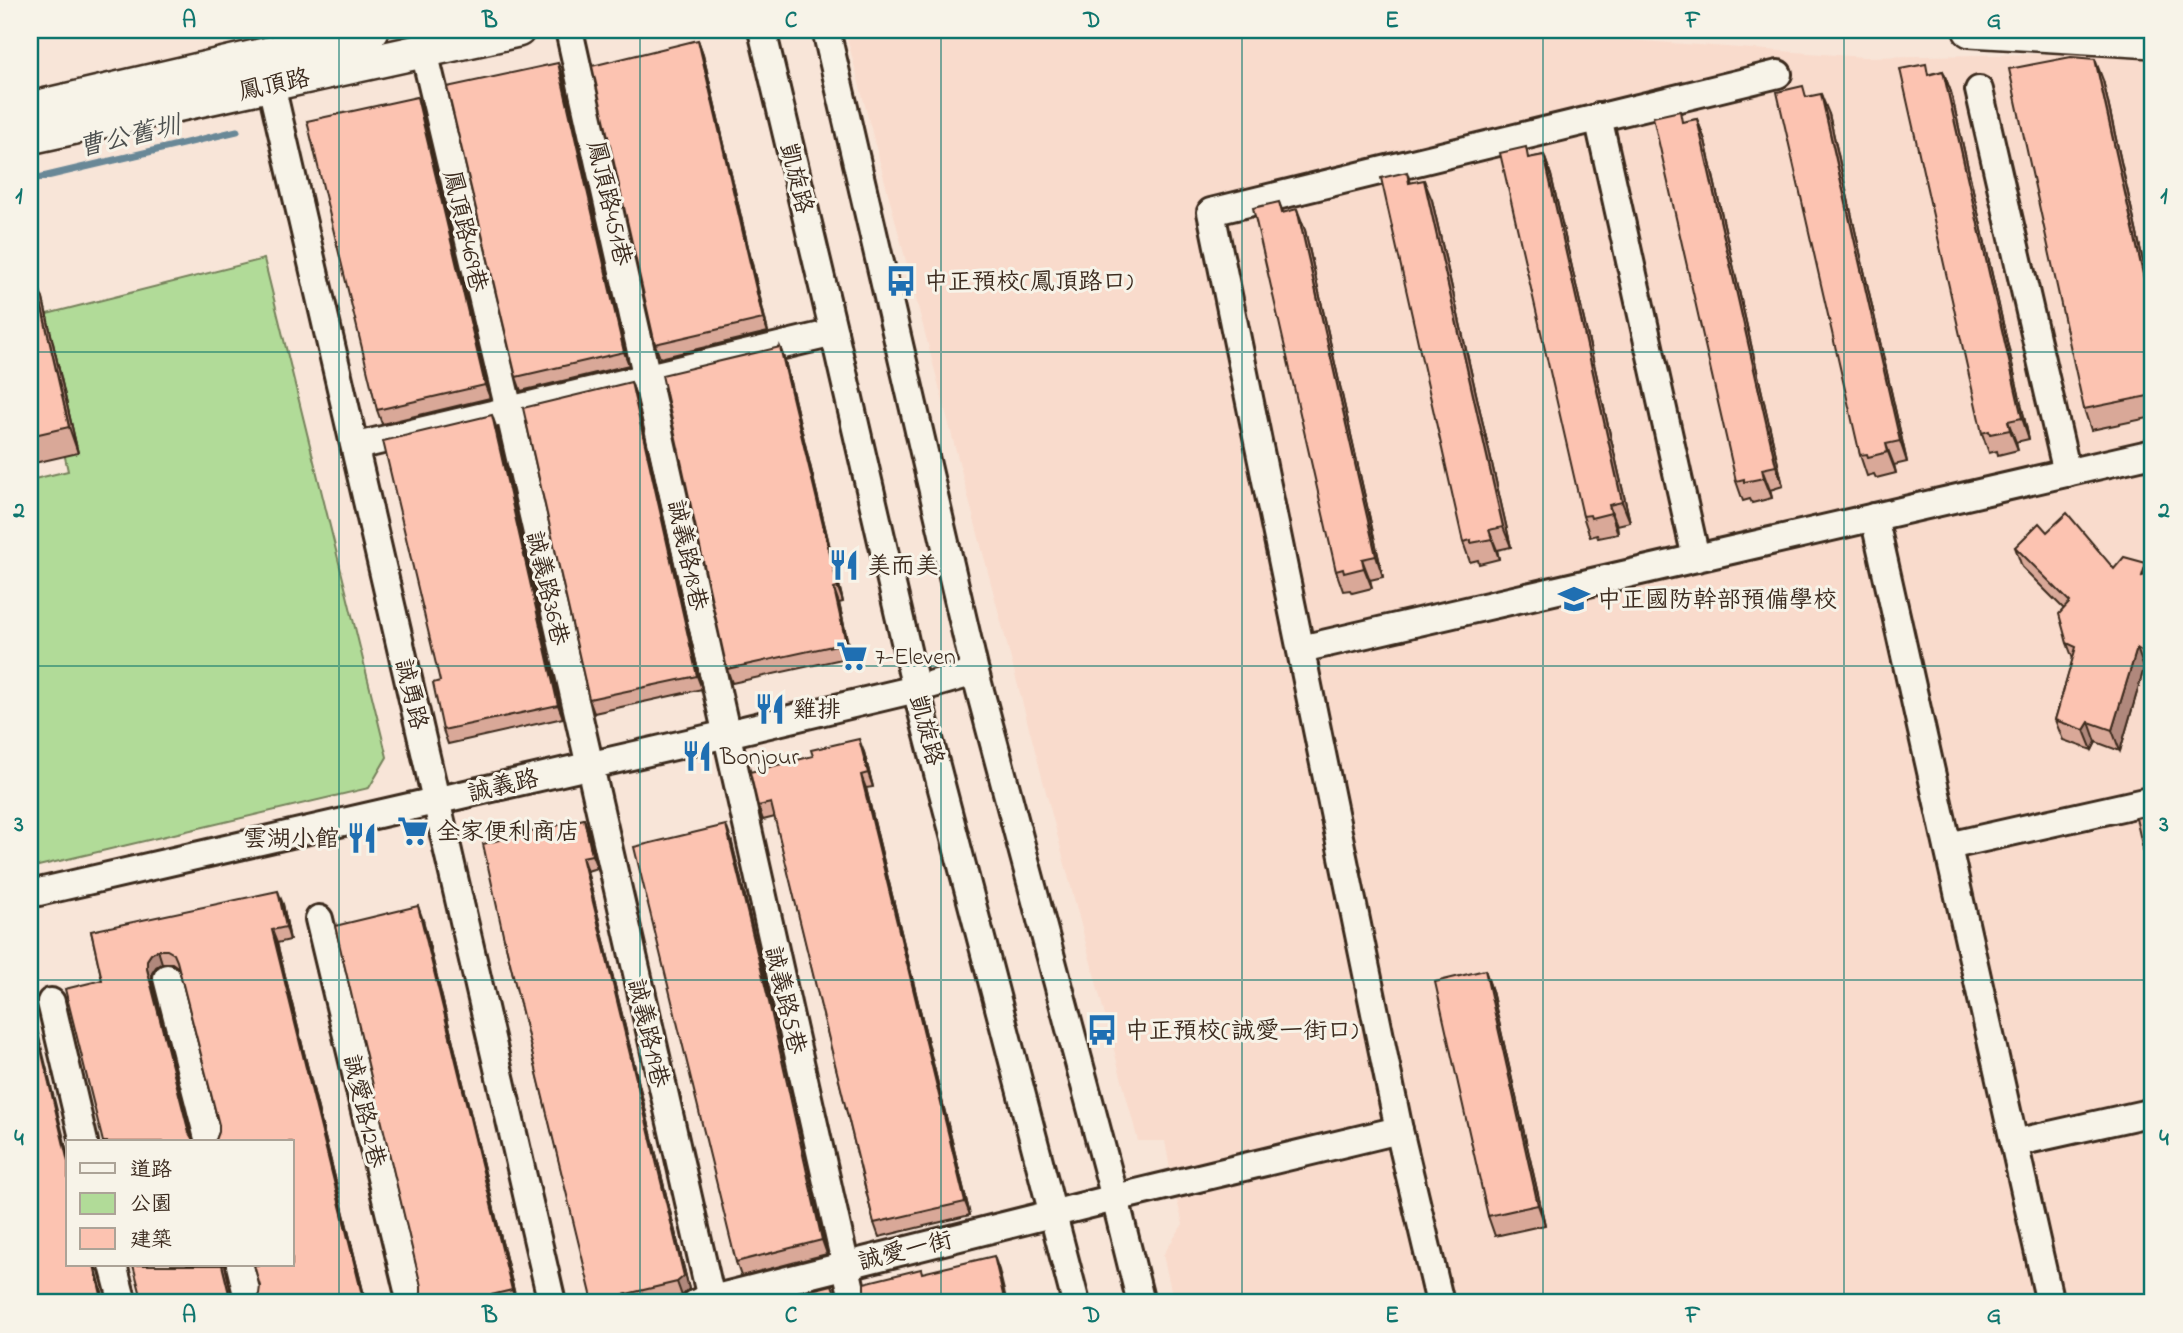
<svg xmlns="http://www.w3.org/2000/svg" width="2183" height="1333" font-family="'Indie Flower','LXGW WenKai TC',sans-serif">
	<rect width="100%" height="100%" fill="#f8e5d8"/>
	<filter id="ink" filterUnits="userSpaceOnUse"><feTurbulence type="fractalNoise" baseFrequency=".0143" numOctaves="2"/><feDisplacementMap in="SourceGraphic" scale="14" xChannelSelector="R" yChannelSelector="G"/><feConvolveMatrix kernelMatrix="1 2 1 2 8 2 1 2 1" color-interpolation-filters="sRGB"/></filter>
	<g filter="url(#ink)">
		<polygon fill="#f9dbcc" points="845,30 1493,30 1864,57 2153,52 2153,1303 1174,1303 1163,1255 1183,1224 1173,1185 1165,1141 1138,1141"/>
		<polygon fill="#b1db98" stroke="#76825b" stroke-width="2" points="264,259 387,757 369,788 30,868 30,480 68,471 35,317"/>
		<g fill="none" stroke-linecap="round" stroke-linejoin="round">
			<g stroke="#698897" stroke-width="7">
				<polyline points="909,30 1044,37 1084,33"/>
				<polyline points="30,180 237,131"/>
			</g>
			<defs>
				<g id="minor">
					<path d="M569,30C667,454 759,879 854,1303"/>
					<polyline points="762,30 834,333 916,689 1076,1303"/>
					<polyline points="826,30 975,672 1115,1198 1141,1303"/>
					<polyline points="424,51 509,410 712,1303"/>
					<path d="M271,85C368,490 458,897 552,1303"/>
					<polyline points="1979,90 2067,473"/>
					<polyline points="1598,117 1696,558"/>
					<polyline points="357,446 834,333"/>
					<polyline points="1874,517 2050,1303"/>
					<polyline points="1301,649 2153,453"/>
					<polyline points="1948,846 2153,800"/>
					<polyline points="30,894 727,734 916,689 975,672"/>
					<polyline points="319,919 411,1303"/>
					<polyline points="167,978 209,1142"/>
					<polyline points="51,1002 84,1142"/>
					<polyline points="2014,1143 2153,1112"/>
					<polyline points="113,1265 123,1303"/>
					<polyline points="240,1265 249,1303"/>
					<polyline points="696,1303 1115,1198 1399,1130"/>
					<polyline points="1440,1303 1399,1130 1211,212 1778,74"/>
				</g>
				<g id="major">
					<polyline points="1970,30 2153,41"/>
					<polyline points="30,109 372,30"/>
					<polyline points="30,137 518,30"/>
				</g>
			</defs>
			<use href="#minor" stroke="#3b2a1e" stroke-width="32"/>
			<use href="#major" stroke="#3b2a1e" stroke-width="38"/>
			<use href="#minor" stroke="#f7f3e8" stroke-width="26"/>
			<use href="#major" stroke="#f7f3e8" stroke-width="33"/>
		</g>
		<g fill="#d9a898" stroke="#3b2a1e" stroke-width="2">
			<polygon points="698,40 703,54 768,332 660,358 655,344"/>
			<polygon points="1943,71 1951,92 2029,439 2016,442 2018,450 1998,455 1997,451 1989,453 1982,433 1930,74"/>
			<polygon points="563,76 629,365 521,391 516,377"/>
			<polygon points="2103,80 2153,306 2153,417 2091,430 2084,409"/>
			<polygon points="417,97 422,111 490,398 382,424 377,410"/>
			<polygon points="1807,97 1829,114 1907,462 1894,465 1896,473 1876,478 1874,474 1867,476 1860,455"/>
			<polygon points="1697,119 1705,140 1783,486 1770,490 1772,498 1752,503 1750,499 1743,501 1736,481 1683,122"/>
			<polygon points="1544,155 1551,175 1630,522 1617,525 1618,534 1598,538 1597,535 1590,537 1583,516 1530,158"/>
			<polygon points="1407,172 1411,183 1432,200 1511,547 1497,550 1499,559 1479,564 1478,560 1470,562 1463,542"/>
			<polygon points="1279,202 1283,212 1305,230 1383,577 1370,580 1372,588 1352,593 1350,590 1343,591 1336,571"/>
			<polygon points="30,257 33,274 43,299 78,453 30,464"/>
			<polygon points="780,347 785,361 841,593 843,602 839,603 851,657 732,683 727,669"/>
			<polygon points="631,382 636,396 702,689 594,713 589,699"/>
			<polygon points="497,429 563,718 448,744 443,730 440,681"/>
			<polygon points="2047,532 2114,569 2150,574 2153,573 2153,675 2144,668 2120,751 2096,742 2092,750 2063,740 2055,720 2073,659 2067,643 2064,609 2022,567 2015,547"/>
			<polygon points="864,752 873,787 866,788 970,1215 879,1237 874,1223 775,817 763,820 758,806"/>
			<polygon points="584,819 589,833 597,868 587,871 689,1289 682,1296 651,1303 594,1303 503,934"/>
			<polygon points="731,839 774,1016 827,1254 741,1276 736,1262"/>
			<polygon points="283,904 290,940 277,943 366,1303 252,1303 292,1265 216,1140 219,1132 219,1125 179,968 172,963 162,963 156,967 152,973 152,982 103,1142 102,980 91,931"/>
			<polygon points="423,920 517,1303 418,1303 421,1293 421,1286"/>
			<polygon points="1485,970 1492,991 1545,1225 1495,1236 1488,1216"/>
		</g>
		<g fill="#b0887c" stroke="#3b2a1e" stroke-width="2">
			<polygon points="698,40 703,54 768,332 763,319"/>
			<polygon points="2095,59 2103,80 2153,306 2153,319"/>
			<polygon points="558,63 563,76 629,365 624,352"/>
			<polygon points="1943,71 1951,92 2029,439 2022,418"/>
			<polygon points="1821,94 1829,114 1907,462 1900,441"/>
			<polygon points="417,97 422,111 490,398 485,385"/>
			<polygon points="1697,119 1705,140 1783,486 1776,466"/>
			<polygon points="1544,155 1551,175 1630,522 1622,502"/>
			<polygon points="1424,180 1432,200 1511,547 1503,527"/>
			<polygon points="1297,209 1305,230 1383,577 1376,556"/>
			<polygon points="30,257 39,300 30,275"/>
			<polygon points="34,274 43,299 78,453 69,427"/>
			<polygon points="780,347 785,361 843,602 838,588"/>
			<polygon points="631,382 636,396 702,689 697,676"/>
			<polygon points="492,415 497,429 563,718 558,705"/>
			<polygon points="2008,421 2016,442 2018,450 2010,430"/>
			<polygon points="1886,444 1894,465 1896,473 1888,452"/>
			<polygon points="1762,469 1770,490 1772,498 1764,478"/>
			<polygon points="1609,505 1617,525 1618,534 1611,513"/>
			<polygon points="1489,530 1497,550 1499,559 1492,539"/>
			<polygon points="1362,559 1370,580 1372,588 1364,568"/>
			<polygon points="2146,563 2153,582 2142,576"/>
			<polygon points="834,589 839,603 851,657 846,643"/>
			<polygon points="2137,648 2144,668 2120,751 2112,730"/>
			<polygon points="2153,654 2153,666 2150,657"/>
			<polygon points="2089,722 2096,742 2092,750 2084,730"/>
			<polygon points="859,739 864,752 873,787 868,773"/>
			<polygon points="861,775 866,788 970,1215 965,1202"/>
			<polygon points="584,819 589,833 597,868 592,855"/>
			<polygon points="726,825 731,839 774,1016 827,1254 822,1240"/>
			<polygon points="582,857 587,871 689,1289 682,1296 677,1282"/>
			<polygon points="278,891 283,904 290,940 286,927"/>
			<polygon points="418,906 423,920 517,1303 512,1290"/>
			<polygon points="272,930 277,943 366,1303 364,1303"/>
			<polygon points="158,950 162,963 156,967 152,973 152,982 193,1142 189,1133 147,969 147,960 151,954"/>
			<polygon points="1485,970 1492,991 1545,1225 1538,1205"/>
			<polygon points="30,1003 33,1013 68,1155 68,1162"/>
			<polygon points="994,1256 999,1270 1007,1303 1005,1303"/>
			<polygon points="94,1265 95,1265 105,1303 103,1303"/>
			<polygon points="222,1265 225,1265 233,1303 229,1294"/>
		</g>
		<g fill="#fcc3b1" stroke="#3b2a1e" stroke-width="2">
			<polygon points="698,40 763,319 655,344 592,66"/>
			<polygon points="2071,57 2095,59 2153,319 2153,395 2084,409 2009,69"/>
			<polygon points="558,63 624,352 516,377 447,87"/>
			<polygon points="1926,64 1928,75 1943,71 2022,418 2008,421 2010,430 1990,434 1989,431 1982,433 1900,69"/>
			<polygon points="1803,86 1806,97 1821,94 1900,441 1886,444 1888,452 1868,457 1867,454 1860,455 1777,92"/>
			<polygon points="417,97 485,385 377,410 307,121"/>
			<polygon points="1680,111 1682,122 1697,119 1776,466 1762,469 1764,478 1744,482 1744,479 1736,481 1653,117"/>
			<polygon points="1526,147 1528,158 1544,155 1622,502 1609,505 1611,513 1591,518 1590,515 1583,516 1500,153"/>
			<polygon points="1407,172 1409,183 1424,180 1503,527 1489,530 1492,539 1471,543 1471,540 1463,542 1381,178"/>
			<polygon points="1279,202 1282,213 1297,209 1376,556 1362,559 1364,568 1344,573 1343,569 1336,571 1253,208"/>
			<polygon points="34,274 69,427 30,436 30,275"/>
			<polygon points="780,347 836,579 838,588 834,589 846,643 727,669 662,375"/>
			<polygon points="631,382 697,676 589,699 523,408"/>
			<polygon points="492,415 558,705 443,730 433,683 440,681 383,441"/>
			<polygon points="2067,513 2114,569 2124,557 2146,563 2142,576 2153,573 2153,654 2150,657 2137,648 2112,730 2089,722 2084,730 2055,720 2076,647 2067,643 2059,614 2070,602 2015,547 2039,523 2047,532"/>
			<polygon points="859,739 868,773 861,775 965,1202 874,1223 771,803 758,806 750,772 813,756 811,750"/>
			<polygon points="2153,814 2153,894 2136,818"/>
			<polygon points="584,819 592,855 582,857 684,1276 677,1282 593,1302 503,934 483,844"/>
			<polygon points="726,825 769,1002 822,1240 736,1262 634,847"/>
			<polygon points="278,891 286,927 272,930 364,1303 252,1303 254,1302 259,1294 260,1286 254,1265 292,1265 292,1142 211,1142 216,1140 219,1132 219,1125 177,961 174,954 167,950 158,950 151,954 147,960 147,969 189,1133 193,1140 197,1142 103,1142 65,989 102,980 91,931"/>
			<polygon points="418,906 512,1290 458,1303 418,1303 417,1300 421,1293 421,1286 335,926"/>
			<polygon points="1485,970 1538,1205 1488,1216 1435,982"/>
			<polygon points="30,1004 68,1162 68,1265 94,1265 103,1303 30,1303"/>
			<polygon points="994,1256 1005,1303 856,1303 859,1302 864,1295 864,1283 921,1269 922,1273"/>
			<polygon points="133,1265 222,1265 229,1294 233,1301 237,1303 143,1303"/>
			<polygon points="832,1285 838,1301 842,1303 758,1303"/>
		</g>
	</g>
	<path fill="none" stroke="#0f766e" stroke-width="2" stroke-opacity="0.55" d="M339,30V1303M640,30V1303M941,30V1303M1242,30V1303M1543,30V1303M1844,30V1303M30,352H2153M30,666H2153M30,980H2153"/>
	<defs>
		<symbol id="bus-bare" viewBox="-9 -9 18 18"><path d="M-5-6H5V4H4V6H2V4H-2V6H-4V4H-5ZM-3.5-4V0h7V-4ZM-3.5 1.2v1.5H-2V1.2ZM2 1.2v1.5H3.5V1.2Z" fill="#1f6fb2" stroke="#f7f3e8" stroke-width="2.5" paint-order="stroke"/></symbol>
		<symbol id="restaurant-bare" viewBox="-9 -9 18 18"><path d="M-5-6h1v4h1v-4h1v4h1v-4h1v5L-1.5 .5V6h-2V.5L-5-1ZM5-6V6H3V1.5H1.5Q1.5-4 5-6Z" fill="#1f6fb2" stroke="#f7f3e8" stroke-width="2.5" paint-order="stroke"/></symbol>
		<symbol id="school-bare" viewBox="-9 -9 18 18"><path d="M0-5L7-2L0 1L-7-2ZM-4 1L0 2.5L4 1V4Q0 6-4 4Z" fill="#1f6fb2" stroke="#f7f3e8" stroke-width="2.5" paint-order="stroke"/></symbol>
		<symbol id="supermarket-bare" viewBox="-9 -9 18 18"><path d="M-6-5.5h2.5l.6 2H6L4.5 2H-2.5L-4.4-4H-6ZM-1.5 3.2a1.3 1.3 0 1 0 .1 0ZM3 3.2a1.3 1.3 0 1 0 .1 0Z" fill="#1f6fb2" stroke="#f7f3e8" stroke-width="2.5" paint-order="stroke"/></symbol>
	</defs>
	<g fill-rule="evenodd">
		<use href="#bus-bare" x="879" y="259" width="44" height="44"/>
		<use href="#restaurant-bare" x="822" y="543" width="44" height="44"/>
		<use href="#school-bare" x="1552" y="577" width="44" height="44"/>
		<use href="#supermarket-bare" x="830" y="634" width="44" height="44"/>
		<use href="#restaurant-bare" x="748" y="687" width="44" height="44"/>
		<use href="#restaurant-bare" x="675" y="734" width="44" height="44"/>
		<use href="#supermarket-bare" x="391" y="809" width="44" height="44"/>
		<use href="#restaurant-bare" x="340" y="816" width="44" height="44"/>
		<use href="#bus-bare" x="1080" y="1008" width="44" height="44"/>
	</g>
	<g text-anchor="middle" stroke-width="6" stroke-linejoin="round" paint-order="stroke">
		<g font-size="24" fill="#3b2a1e" stroke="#f7f3e8">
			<text transform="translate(274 84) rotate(-12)" y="8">鳳頂路</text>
			<text transform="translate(797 178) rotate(76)" y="8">凱旋路</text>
			<text transform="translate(610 203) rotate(77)" y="8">鳳頂路451巷</text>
			<text transform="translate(466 231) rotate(77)" y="8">鳳頂路469巷</text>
			<text transform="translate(688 555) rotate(78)" y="8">誠義路18巷</text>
			<text transform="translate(548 588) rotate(77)" y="8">誠義路36巷</text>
			<text transform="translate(412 694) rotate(77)" y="8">誠勇路</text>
			<text transform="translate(927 730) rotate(75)" y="8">凱旋路</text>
			<text transform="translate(503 785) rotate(-13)" y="8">誠義路</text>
			<text transform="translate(786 1000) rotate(77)" y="8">誠義路5巷</text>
			<text transform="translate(649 1033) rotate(77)" y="8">誠義路19巷</text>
			<text transform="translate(365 1111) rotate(77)" y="8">誠愛路12巷</text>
			<text transform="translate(905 1250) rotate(-14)" y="8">誠愛一街</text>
		</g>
		<g font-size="24" fill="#3b2a1e" stroke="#f7f3e8" text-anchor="start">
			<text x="924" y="289">中正預校(鳳頂路口)</text>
			<text x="867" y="573">美而美</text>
			<text x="1597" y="607">中正國防幹部預備學校</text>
			<text x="875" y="664">7-Eleven</text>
			<text x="793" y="717">雞排</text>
			<text x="720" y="764">Bonjour</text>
			<text x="436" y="839">全家便利商店</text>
			<text x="339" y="846" text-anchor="end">雲湖小館</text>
			<text x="1125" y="1038">中正預校(誠愛一街口)</text>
		</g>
		<g font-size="26" font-style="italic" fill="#4e5150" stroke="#f7f3e8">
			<text transform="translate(129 135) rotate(-13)" y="9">曹公舊圳</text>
		</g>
	</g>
	<rect width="2183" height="1333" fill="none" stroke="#f7f3e8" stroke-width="77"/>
	<rect x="66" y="1140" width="228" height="126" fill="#f7f3e8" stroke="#aca397" stroke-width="2"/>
	<rect x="80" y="1163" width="35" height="10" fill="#f7f3e8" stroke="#aca397" stroke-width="2"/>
	<text x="130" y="1176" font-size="21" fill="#3b2a1e">道路</text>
	<rect x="80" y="1193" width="35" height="21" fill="#b1db98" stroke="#aca397" stroke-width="2"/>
	<text x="130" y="1210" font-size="21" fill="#3b2a1e">公園</text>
	<rect x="80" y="1228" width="35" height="21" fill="#fcc3b1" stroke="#aca397" stroke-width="2"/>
	<text x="130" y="1246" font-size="21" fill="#3b2a1e">建築</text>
	<rect x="38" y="38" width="2106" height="1256" fill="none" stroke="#0f766e" stroke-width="2.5"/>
	<g font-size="23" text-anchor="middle" font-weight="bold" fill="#0f766e">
		<text x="189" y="27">A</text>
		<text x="490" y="27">B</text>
		<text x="791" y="27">C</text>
		<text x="1092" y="27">D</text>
		<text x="1392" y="27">E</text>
		<text x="1693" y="27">F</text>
		<text x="1994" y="27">G</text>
		<text x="19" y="203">1</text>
		<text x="2164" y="203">1</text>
		<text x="19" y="517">2</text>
		<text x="2164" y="517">2</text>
		<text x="19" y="831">3</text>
		<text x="2164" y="831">3</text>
		<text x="19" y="1145">4</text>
		<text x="2164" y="1145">4</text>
		<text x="189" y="1322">A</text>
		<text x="490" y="1322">B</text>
		<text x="791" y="1322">C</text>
		<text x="1092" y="1322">D</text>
		<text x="1392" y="1322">E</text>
		<text x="1693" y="1322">F</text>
		<text x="1994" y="1322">G</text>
	</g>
</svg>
